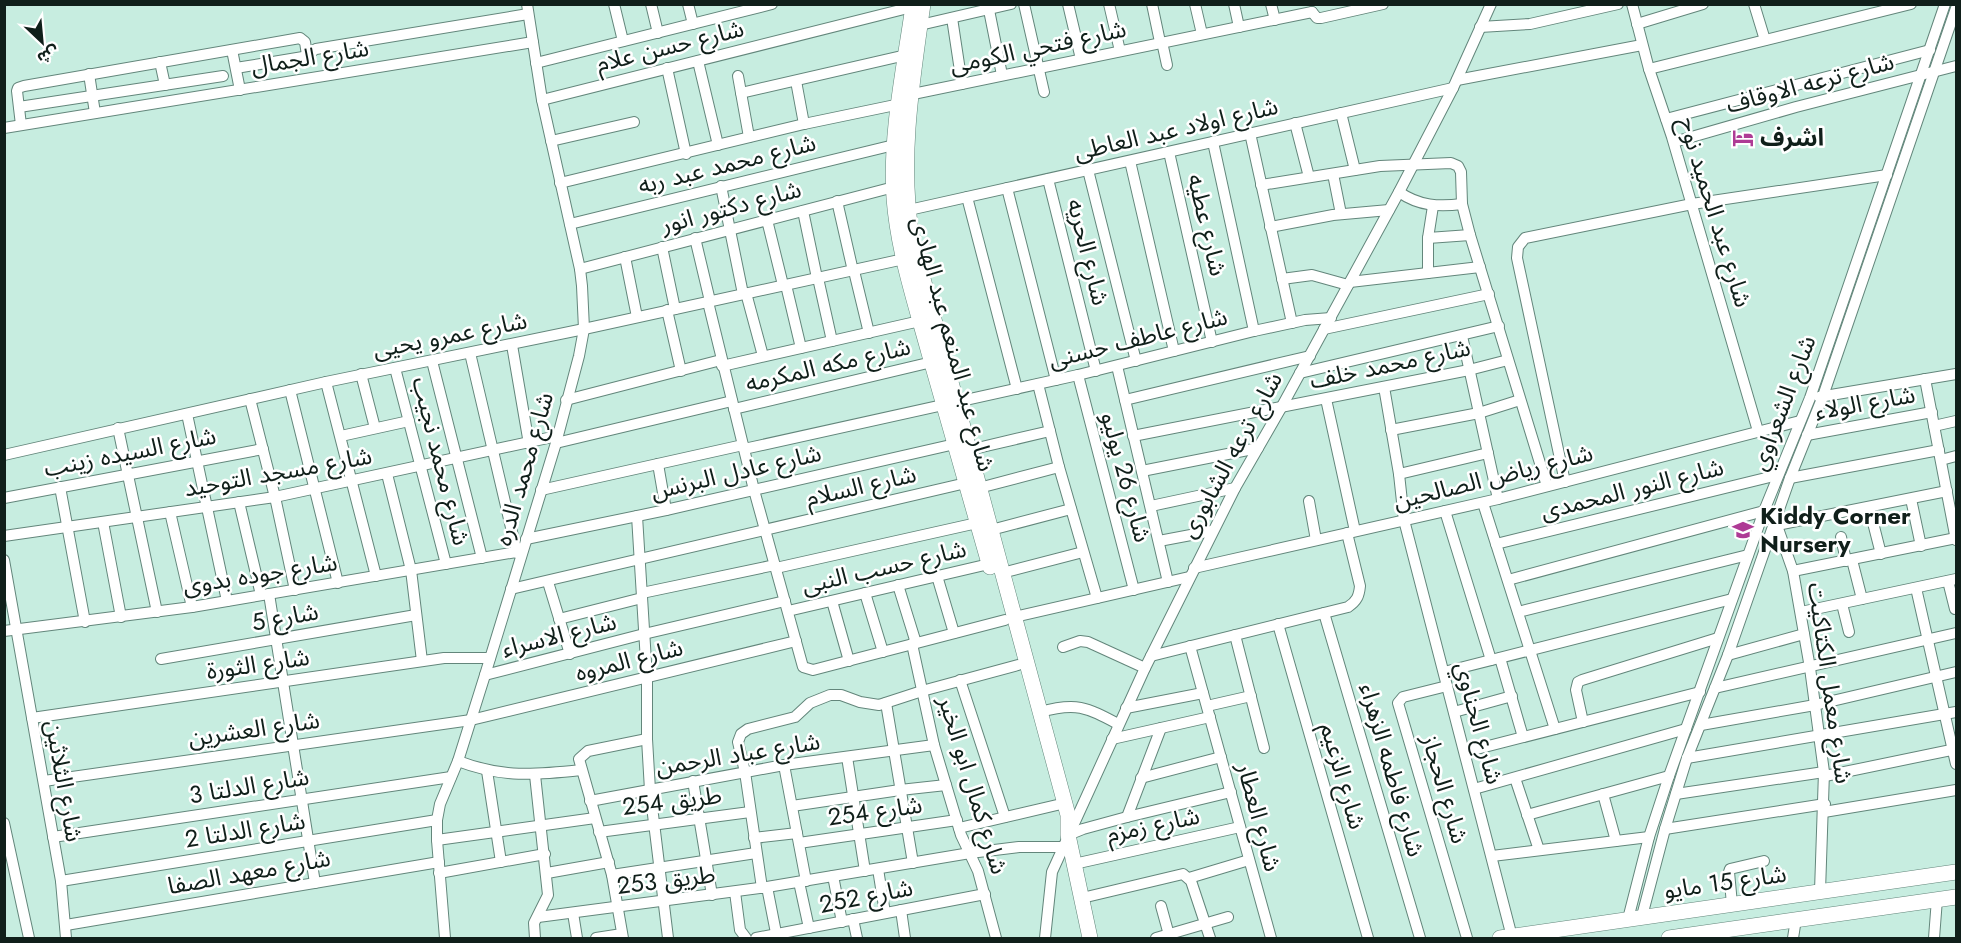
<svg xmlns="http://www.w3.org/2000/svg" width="1961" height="943" font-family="Jost,'Noto Sans Arabic',sans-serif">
	<rect width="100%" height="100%" fill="#c7ede0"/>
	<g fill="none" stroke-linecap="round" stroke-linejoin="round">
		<defs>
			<g id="street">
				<polyline points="614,4 623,41"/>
				<polyline points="651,4 658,33"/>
				<polyline points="688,4 693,24"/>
				<polyline points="1024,4 1044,92"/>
				<polyline points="1068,4 1081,59"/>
				<polyline points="1109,4 1120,51"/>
				<polyline points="1152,4 1160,42"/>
				<polyline points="1195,4 1202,34"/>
				<polyline points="1234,4 1239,27"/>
				<polyline points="1271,4 1275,20"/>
				<polyline points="1632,4 1649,69 1672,137 1758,431"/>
				<polyline points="1754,4 1765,40"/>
				<polyline points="989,10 1002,75"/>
				<polyline points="1312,12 1317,18 1321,18 1383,4"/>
				<polyline points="952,18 962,84"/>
				<polyline points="1637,24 1703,4"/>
				<polyline points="920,25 1011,4"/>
				<polyline points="1480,27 1530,24 1618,4"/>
				<polyline points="1162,42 1167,65"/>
				<polyline points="232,50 240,90"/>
				<polyline points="698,61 718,145"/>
				<polyline points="160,62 165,85"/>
				<polyline points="536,63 772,4"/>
				<polyline points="236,68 303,57 316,49 528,14"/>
				<polyline points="667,68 686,154"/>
				<polyline points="1649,69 1911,4"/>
				<polyline points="89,74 95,113"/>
				<polyline points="738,76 749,137"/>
				<polyline points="1457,80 1642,45"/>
				<polyline points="796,81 804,124"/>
				<polyline points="741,93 906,55"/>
				<polyline points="913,94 1312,12"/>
				<polyline points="542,100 912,7"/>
				<polyline points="19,107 223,76"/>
				<polyline points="1341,113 1355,170"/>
				<polyline points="1666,119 1930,50"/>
				<polyline points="1295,123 1309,177"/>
				<polyline points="21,125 17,91 18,88 24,86 300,38 305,42 307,55"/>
				<polyline points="4,128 533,42"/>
				<polyline points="1250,133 1292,323"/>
				<polyline points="551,141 634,122"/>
				<polyline points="1213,142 1254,331"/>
				<polyline points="1674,142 1796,107 1956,66"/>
				<polyline points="1169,152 1212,342"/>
				<polyline points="1130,161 1174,351"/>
				<polyline points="1088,170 1136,361"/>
				<polyline points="1333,174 1341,214"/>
				<polyline points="1048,179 1096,371"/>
				<polyline points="560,183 804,124 900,104"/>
				<polyline points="1261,185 1380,166 1451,163 1458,166 1461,172 1462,204 1470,235 1547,486"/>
				<polyline points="721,186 743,294"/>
				<polyline points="1007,188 1056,380"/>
				<path d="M1399,192C1419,206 1439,207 1462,204"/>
				<polyline points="967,197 1017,389"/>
				<polyline points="837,201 853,271"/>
				<polyline points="909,210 1453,88"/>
				<polyline points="803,211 817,278"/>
				<polyline points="767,220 783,285"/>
				<polyline points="570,224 894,145"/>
				<polyline points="1270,227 1333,215 1389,210"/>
				<polyline points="695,238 710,301"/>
				<polyline points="1428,238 1470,235"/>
				<polyline points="662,247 675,309"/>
				<polyline points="625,257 637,317"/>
				<polyline points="580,269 894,187"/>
				<polyline points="854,271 869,333"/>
				<polyline points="1428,273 1428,238 1433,206"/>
				<polyline points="818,278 832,341"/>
				<polyline points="1282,279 1312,275 1348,285"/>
				<polyline points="1350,282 1480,267"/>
				<polyline points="786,285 801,348"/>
				<polyline points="746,293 763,356"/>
				<polyline points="708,302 754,490 803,667 813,670 1005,620"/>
				<polyline points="667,310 681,371"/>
				<polyline points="1324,329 1489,294"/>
				<polyline points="1462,336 1498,499"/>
				<polyline points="512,345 529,444"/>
				<polyline points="470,353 517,553"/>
				<polyline points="432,361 482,558"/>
				<polyline points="722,366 920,321"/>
				<polyline points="1117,366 1168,582"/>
				<polyline points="395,368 446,564"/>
				<polyline points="1300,373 1499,326"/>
				<polyline points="361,374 375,428"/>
				<polyline points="1078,375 1134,590"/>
				<polyline points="1925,379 1956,540"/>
				<polyline points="326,382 376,576"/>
				<polyline points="1038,384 1059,467 1097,598"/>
				<polyline points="1384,387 1399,474 1404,520 1512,937"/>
				<polyline points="290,390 338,583"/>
				<polyline points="1819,397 1956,374"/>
				<polyline points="250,399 275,497 295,590"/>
				<polyline points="1326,399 1355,531"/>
				<polyline points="566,400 721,360"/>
				<polyline points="1125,400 1310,356"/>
				<polyline points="734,409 932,362"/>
				<polyline points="187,414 227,601"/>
				<polyline points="1934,426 1956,421"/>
				<polyline points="118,428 157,612"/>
				<polyline points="1391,430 1479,413 1520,400"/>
				<polyline points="1807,435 1932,412"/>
				<polyline points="341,436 409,421"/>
				<polyline points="1133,436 1469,370 1508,360"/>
				<polyline points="556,443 732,401"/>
				<polyline points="744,449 1078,375 1254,331 1305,320 1331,318"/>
				<polyline points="969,450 1050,431"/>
				<polyline points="4,455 326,382 584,329 904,259"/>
				<polyline points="1941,460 1956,456"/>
				<polyline points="658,464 666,510"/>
				<polyline points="1142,471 1258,448"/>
				<polyline points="387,474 411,570 422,661"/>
				<polyline points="1399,474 1488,453"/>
				<polyline points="1790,478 1939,450"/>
				<polyline points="1565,482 1517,258 1518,247 1525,238 1692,204 1887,175"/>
				<polyline points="60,487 85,622"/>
				<polyline points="979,488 1059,467"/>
				<polyline points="541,490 743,445"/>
				<polyline points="4,498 263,449"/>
				<polyline points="1911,499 1921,546"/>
				<polyline points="1309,501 1316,540"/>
				<polyline points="239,502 261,595"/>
				<polyline points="1483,503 1555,729"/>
				<polyline points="1151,506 1235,488"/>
				<polyline points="1869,507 1881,554"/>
				<polyline points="1445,511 1491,660"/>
				<polyline points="170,512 192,607"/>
				<polyline points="637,516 647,678 647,739 650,790 668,938"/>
				<polyline points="1775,520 1793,571 1810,668 1824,772 1820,891"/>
				<polyline points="103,522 121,617"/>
				<polyline points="1777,525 1947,491"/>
				<polyline points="991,530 1071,509"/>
				<polyline points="4,536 275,497 557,436"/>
				<polyline points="1841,537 1846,561"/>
				<polyline points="526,539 666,510 955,444"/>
				<polyline points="1159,541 1212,531"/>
				<polyline points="1496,544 1778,475"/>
				<polyline points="4,560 61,881 66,938"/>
				<polyline points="1852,560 1862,599"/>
				<polyline points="776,568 977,523"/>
				<polyline points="1194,568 1498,499 1800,421"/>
				<polyline points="1793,571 1956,538"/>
				<polyline points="1002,573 1083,552"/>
				<polyline points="937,576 954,633"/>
				<polyline points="1508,580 1764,511"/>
				<polyline points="1948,581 1955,609"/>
				<polyline points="548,582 570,654"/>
				<polyline points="898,585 916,643"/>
				<polyline points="1916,588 1956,764"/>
				<polyline points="511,589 966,483"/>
				<polyline points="642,593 775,565"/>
				<polyline points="865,593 883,652"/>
				<polyline points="269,594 315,883"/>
				<polyline points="832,601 849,661"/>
				<polyline points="1842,604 1849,632"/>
				<polyline points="788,611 989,564"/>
				<polyline points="1518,612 1748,555"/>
				<polyline points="1801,612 1956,579"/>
				<polyline points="1324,613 1420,938"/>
				<polyline points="1014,617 1189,577"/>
				<polyline points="559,619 642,598"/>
				<polyline points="1278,624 1368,938"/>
				<polyline points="4,631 192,607 522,551"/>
				<polyline points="1235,635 1264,748"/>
				<polyline points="912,644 934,745 961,835 978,871 996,938"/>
				<polyline points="1190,646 1271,938"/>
				<polyline points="1063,647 1080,641 1088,642 1145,668"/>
				<polyline points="1728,655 1804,634"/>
				<path d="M1151,656L1348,607C1357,601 1359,596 1360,586L1347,533"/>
				<polyline points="1500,658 1523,737"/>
				<polyline points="161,659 416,615"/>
				<polyline points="1444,672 1732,599"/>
				<polyline points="485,675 644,634 785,601"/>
				<polyline points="960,680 1005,817"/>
				<polyline points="1447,686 1403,697 1398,703 1467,938"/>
				<polyline points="1715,688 1956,633"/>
				<polyline points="886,703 913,863"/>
				<polyline points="1207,706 1251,696"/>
				<polyline points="1126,708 1203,693"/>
				<path d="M1040,712C1076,702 1086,707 1118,724"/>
				<polyline points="1454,712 1512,696"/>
				<polyline points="32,718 444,658 490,658"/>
				<polyline points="1583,722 1576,690 1578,682 1582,680 1718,638"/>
				<polyline points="1701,725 1815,705 1956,672"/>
				<polyline points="1112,739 1210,717"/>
				<polyline points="1465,752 1700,692"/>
				<polyline points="847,757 865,871"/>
				<polyline points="1687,758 1956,712"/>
				<path d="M458,761C502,778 535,775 581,770"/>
				<polyline points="784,765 806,881"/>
				<polyline points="487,771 501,862"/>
				<polyline points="535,775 548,895 534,923 535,938"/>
				<polyline points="1825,776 1956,749"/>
				<polyline points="1141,778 1221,757"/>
				<polyline points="1515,778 1539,850"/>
				<polyline points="44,781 471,720 796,641"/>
				<polyline points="693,781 712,895"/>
				<polyline points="1474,789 1686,729"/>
				<polyline points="1603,794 1616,841"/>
				<polyline points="1676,794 1824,772"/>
				<polyline points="590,801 784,765 934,745"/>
				<polyline points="792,806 900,790 946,785"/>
				<polyline points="1824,812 1956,790"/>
				<polyline points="1527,815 1669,776"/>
				<polyline points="1127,817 1161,728"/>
				<polyline points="4,823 29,938"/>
				<polyline points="959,828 1057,805"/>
				<polyline points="1665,829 1825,804"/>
				<polyline points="599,832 750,812"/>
				<polyline points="1068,835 1083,829 1127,817 1231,792"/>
				<polyline points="53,837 451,777"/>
				<polyline points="754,838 797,833"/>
				<polyline points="437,840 595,818"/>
				<polyline points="799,843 957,820"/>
				<polyline points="1492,856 1649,837"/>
				<polyline points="1074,864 1240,827"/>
				<polyline points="878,869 885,913"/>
				<polyline points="439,873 545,854"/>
				<polyline points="547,873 609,862"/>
				<polyline points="612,875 756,853"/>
				<polyline points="833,876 842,922"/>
				<polyline points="1189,878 1249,860"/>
				<polyline points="61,881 437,820"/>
				<polyline points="799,882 809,928"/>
				<polyline points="767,887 777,938"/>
				<polyline points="762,888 745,772 738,742 741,734 748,729 795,717 810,703 830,695 841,695 860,702 879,705 922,691 1018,665"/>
				<polyline points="735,892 740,930 746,938"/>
				<polyline points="1082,898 1183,874 1191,881 1210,938"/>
				<polyline points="1732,904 1729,872 1730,869 1764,861"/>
				<polyline points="1161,906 1169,935"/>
				<polyline points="901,910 905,938"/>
				<polyline points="573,913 577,938"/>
				<polyline points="1642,916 1665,829 1687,758 1728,655 1790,478 1823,396 1956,8"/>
				<polyline points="538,917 767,887 970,853 1019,847 1062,847"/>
				<polyline points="853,919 857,938"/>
				<polyline points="1628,919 1649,837 1669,776 1764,511 1810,398 1945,4"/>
				<polyline points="66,925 439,862"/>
				<polyline points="445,938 437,840 437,820 440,804 458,761 485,675 556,443 579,356 584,329 582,286 580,269 542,100 527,4"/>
				<polyline points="596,938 622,934"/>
				<polyline points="623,938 612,875 579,759 588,751 647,739"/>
				<polyline points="756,938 985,894"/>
				<polyline points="1045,938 1052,872 1145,668 1235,488 1281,408 1399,192 1453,88 1491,4"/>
				<polyline points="1156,938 1228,917"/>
				<polyline points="1793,938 1796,919"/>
				<polyline points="1934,938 1937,899"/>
			</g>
			<g id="secondary">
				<path d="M923,4C912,81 899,161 912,238L1068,815V835L1090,938"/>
				<path d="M912,13C903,74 890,137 894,198C898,251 915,302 929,353C949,424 970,495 990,567"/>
				<polyline points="1500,938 1956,872"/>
				<polyline points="1669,938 1956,897"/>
			</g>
		</defs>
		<use href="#street" stroke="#63867b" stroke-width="12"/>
		<use href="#secondary" stroke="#63867b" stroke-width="16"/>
		<use href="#street" stroke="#fff" stroke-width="10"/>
		<use href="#secondary" stroke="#fff" stroke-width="15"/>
	</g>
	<defs>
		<symbol id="hotel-bare" viewBox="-9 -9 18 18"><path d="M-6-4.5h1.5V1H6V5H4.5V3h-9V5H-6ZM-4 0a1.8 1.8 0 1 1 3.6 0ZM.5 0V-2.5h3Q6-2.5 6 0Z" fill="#ae3b95" stroke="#fff" stroke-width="2.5" paint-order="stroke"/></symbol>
		<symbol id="school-bare" viewBox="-9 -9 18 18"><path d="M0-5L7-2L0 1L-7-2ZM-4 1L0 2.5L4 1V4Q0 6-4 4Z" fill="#ae3b95" stroke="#fff" stroke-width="2.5" paint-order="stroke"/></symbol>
	</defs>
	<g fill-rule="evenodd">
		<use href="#hotel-bare" x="1728" y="123" width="30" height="30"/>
		<use href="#school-bare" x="1728" y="515" width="30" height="30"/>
	</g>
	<g text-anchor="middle" stroke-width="5" stroke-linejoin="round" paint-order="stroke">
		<g font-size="24" fill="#101f1a" stroke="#fff">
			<text transform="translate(670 46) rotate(-14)" y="8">شارع حسن علام</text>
			<text transform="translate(1038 47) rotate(-12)" y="8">شارع فتحي الكومى</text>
			<text transform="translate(310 57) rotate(-9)" y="8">شارع الجمال</text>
			<text transform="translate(1810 83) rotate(-15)" y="8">شارع ترعه الاوقاف</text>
			<text transform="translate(1176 129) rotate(-13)" y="8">شارع اولاد عبد العاطى</text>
			<text transform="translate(727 164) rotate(-14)" y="8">شارع محمد عبد ربه</text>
			<text transform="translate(731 207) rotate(-15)" y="8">شارع دكتور انور</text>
			<text transform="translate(1715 212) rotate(73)" y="8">شارع عبد الحميد نوح</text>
			<text transform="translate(1207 225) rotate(77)" y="8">شارع عطيه</text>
			<text transform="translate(1088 252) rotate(76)" y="8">شارع الحريه</text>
			<text transform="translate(450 335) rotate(-11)" y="8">شارع عمرو يحيى</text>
			<text transform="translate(1138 338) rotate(-14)" y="8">شارع عاطف حسنى</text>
			<text transform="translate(953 344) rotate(75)" y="8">شارع عبد المنعم عبد الهادى</text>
			<text transform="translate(1390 364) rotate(-12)" y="8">شارع محمد خلف</text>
			<text transform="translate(828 365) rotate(-13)" y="8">شارع مكه المكرمه</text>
			<text transform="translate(1783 403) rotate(-69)" y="8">شارع الشعراوي</text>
			<text transform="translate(1865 403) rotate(-10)" y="8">شارع الولاء</text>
			<text transform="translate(130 452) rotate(-11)" y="8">شارع السيده زينب</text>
			<text transform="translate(1231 455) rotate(-61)" y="8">شارع ترعه الشابورى</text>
			<text transform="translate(441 461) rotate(76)" y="8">شارع محمد نجيب</text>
			<text transform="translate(524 469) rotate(-74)" y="8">شارع محمد الدره</text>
			<text transform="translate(278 472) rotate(-10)" y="8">شارع مسجد التوحيد</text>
			<text transform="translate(736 472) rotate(-13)" y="8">شارع عادل البرنس</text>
			<text transform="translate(1126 477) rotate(75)" y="8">شارع 26 يوليو</text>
			<text transform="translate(1493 477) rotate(-14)" y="8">شارع رياض الصالحين</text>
			<text transform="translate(861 486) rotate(-13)" y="8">شارع السلام</text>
			<text transform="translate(1632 489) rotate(-14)" y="8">شارع النور المحمدى</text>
			<text transform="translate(884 567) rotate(-13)" y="8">شارع حسب النبى</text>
			<text transform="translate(260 574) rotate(-9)" y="8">شارع جوده بدوى</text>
			<text transform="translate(285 617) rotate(-10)" y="8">شارع 5</text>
			<text transform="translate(559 635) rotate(-14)" y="8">شارع الاسراء</text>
			<text transform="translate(629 660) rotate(-14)" y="8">شارع المروه</text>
			<text transform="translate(258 664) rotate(-8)" y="8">شارع الثورة</text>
			<text transform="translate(1830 683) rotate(82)" y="8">شارع معمل الكتاكيت</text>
			<text transform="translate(1479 723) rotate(75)" y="8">شارع الحناوي</text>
			<text transform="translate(254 729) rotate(-8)" y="8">شارع العشرين</text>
			<text transform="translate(738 754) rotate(-9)" y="8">شارع عباد الرحمن</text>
			<text transform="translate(1392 770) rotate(74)" y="8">شارع فاطمه الزهراء</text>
			<text transform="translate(1343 776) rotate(74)" y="8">شارع الزعيم</text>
			<text transform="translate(64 781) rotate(80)" y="8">شارع الثلاثين</text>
			<text transform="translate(973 785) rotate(73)" y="8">شارع كمال ابو الخير</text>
			<text transform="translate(249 786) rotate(-9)" y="8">شارع الدلتا 3</text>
			<text transform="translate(1445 789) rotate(74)" y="8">شارع الحجاز</text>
			<text transform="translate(672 801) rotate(-7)" y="8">طريق 254</text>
			<text transform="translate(875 811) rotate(-8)" y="8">شارع 254</text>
			<text transform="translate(1259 817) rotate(75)" y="8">شارع العطار</text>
			<text transform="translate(1153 825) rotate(-12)" y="8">شارع زمزم</text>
			<text transform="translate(245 830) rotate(-9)" y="8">شارع الدلتا 2</text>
			<text transform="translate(249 872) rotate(-10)" y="8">شارع معهد الصفا</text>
			<text transform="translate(666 880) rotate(-7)" y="8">طريق 253</text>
			<text transform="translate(1725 882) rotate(-8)" y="8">شارع 15 مايو</text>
			<text transform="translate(866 896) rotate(-11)" y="8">شارع 252</text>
		</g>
		<g font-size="24" font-weight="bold" fill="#101f1a" stroke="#fff" text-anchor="start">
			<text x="1760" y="146">اشرف</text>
			<text x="1760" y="524">Kiddy Corner<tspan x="1760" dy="28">Nursery</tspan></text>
		</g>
	</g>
	<rect width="1961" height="943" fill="none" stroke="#101f1a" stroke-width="12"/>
	<g transform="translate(42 42) rotate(154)" stroke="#ffffff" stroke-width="4.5" paint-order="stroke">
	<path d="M0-4.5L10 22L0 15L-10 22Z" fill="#101f1a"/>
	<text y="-9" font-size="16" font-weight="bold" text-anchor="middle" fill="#101f1a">ش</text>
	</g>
</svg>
